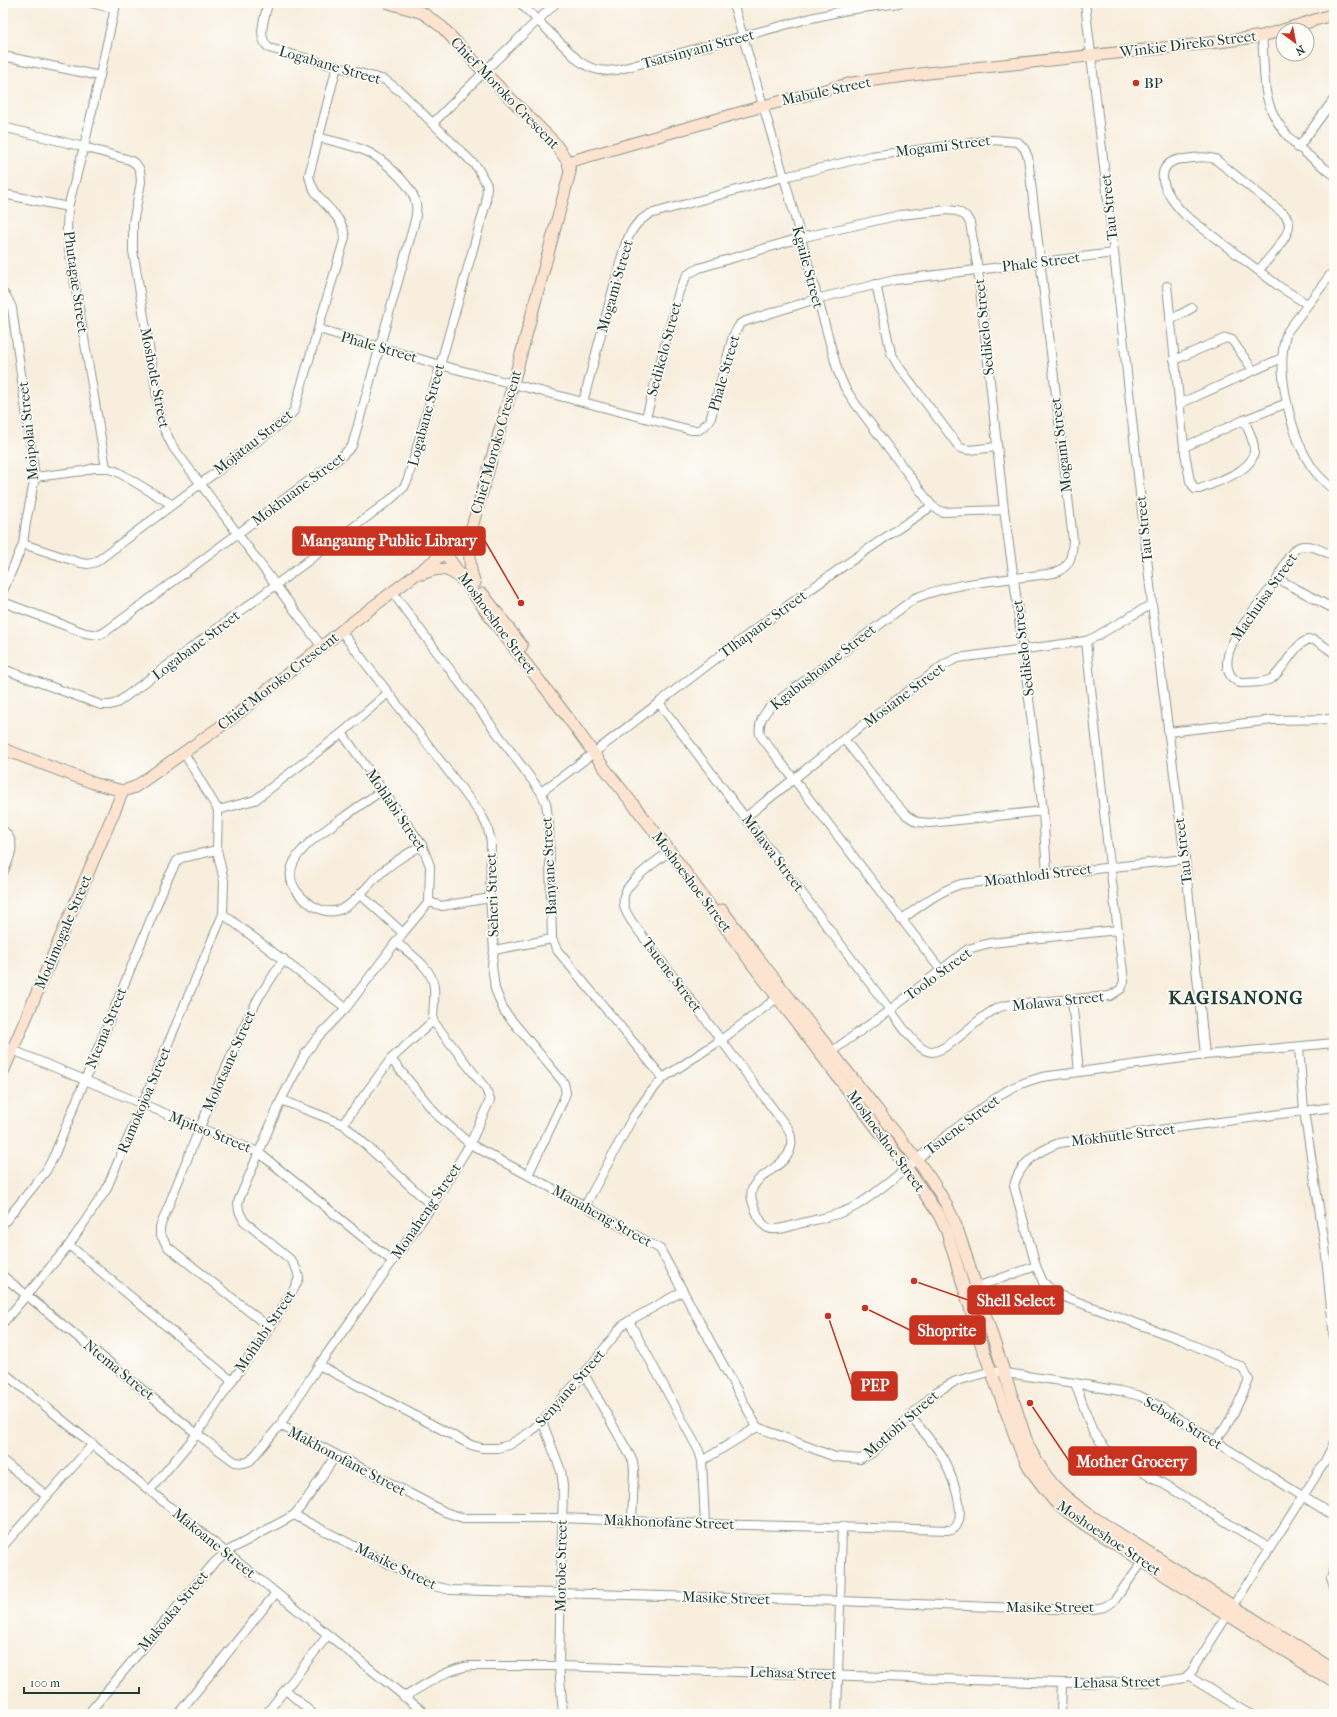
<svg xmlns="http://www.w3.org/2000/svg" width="1337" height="1717" font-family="'IM FELL French Canon',serif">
	<rect width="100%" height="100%" fill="#fdfcf7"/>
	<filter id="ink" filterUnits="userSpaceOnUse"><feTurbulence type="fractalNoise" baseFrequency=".025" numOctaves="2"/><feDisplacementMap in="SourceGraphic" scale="8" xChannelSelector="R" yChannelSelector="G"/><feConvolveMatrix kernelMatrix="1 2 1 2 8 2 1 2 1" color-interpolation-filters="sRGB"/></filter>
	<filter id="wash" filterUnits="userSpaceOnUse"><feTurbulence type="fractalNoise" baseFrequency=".012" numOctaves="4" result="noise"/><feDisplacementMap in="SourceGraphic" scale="16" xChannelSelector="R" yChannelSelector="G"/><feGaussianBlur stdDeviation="0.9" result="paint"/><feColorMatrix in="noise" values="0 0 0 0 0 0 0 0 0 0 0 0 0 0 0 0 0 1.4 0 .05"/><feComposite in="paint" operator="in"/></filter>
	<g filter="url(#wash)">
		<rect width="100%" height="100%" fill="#f8eede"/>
	</g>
	<g filter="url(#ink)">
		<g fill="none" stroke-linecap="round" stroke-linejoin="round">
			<defs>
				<g id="street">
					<polyline points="91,3 115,9"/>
					<path d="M520,3L579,61C592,70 602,72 617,70L811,18L847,10L899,3"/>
					<polyline points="620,3 624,3"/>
					<polyline points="733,3 784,177 838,372 845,388 855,403 932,506 942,512 1004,510"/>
					<polyline points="1085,3 1114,253 1152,604 1185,859 1205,1055"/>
					<path d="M1262,36C1264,56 1263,78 1267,97C1276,134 1306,154 1334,175"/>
					<polyline points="3,56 100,76"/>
					<polyline points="432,124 495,61 556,3"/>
					<polyline points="3,127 84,147 130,160 136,164 140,170 141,182 133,223 133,251 162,425 173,447 322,647"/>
					<polyline points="1298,148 1334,99"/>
					<polyline points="3,194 68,207"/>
					<path d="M1259,270C1267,260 1289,238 1289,225C1289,220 1287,217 1284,214L1215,159C1205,156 1196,157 1185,159C1181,159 1174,160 1170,163C1151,176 1175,205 1185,215L1280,287L1307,304"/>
					<path d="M1334,270L1287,332C1274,368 1291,439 1314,470C1319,477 1327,484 1334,490"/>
					<polyline points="876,284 891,353 899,367 960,448 969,450 997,447"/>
					<path d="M1167,286L1184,447L1190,481L1195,489H1200C1215,482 1252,472 1254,452C1255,441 1248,430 1244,420"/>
					<polyline points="3,293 7,297 12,308 35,477 26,522 23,544 3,591"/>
					<polyline points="1170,320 1192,308"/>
					<polyline points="319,329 440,365 691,430 699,430 710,421 733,336 740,324 746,321 816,299 895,280 1114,253"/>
					<polyline points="1174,360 1226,338 1232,340 1253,370"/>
					<path d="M583,402L624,248C630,232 635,222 650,214L784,177L871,156L993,140L1018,142L1024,148L1028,157L1073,540C1072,556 1071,567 1054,573C1008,580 958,581 915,598L771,706C763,715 758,722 760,735L940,969"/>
					<polyline points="1179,404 1282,358"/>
					<polyline points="646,418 679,291 687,275 699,268 800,238 900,215 947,210 957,211 966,216 970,223 978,270 1004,510 1014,579 1043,811 1047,874"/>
					<polyline points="1184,447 1244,420 1287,403"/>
					<polyline points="106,468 69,249 67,229 68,207 84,147 116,3"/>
					<polyline points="35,477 83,471 94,468 106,468 118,472 171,504"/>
					<path d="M23,544L81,563L88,564L96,562L283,422L294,411L345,237C342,210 313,203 309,175L337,66"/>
					<path d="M1334,556C1324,552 1310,543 1299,547C1287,553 1282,573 1275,583C1262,601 1201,664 1240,683C1249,682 1262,684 1271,679C1284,672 1296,637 1313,640C1320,642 1328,649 1334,653"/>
					<polyline points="1278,579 1334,609"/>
					<polyline points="393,593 541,792 546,803 549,825 552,939 557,950 663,1078"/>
					<path d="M3,602L85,633L99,635L105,632L329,466L342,456L352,446L414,224C416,217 418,208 415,200C411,185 383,159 368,152C353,145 335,142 318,137"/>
					<polyline points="341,631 461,788 482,816 487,826 491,841 490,898 494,950 492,965 495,989 504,1011 564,1083 566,1093 563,1101 528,1175"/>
					<path d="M3,669L101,705H110L117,703L390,500L404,487L408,479L486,203L487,185L477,167L401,92L385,80L269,48C256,37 265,18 268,3"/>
					<path d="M659,703L890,1010C898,1020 918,1053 932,1052C951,1050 978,1016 998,1008C1009,1003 1025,1003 1037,1002C1061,1000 1086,998 1110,996L1121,989L1124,981L1107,840L1086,641"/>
					<polyline points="1168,732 1273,720 1334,719"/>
					<polyline points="844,739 888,795 906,815 917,822 930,823 1043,811"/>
					<path d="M383,790C369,799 355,809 341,819C314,838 266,868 306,901C316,909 327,914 339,910C355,905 369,882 382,872C394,861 409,853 422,845"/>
					<path d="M541,792C605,746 666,696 729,649C795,599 863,552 932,506"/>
					<polyline points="218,810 255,800 342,733 388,693"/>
					<polyline points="746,817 844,739 945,664 958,658 1086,641 1095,637 1152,604"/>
					<path d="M3,830C18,843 10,857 3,873"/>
					<path d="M670,851C658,860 627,881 624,896C622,906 627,914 632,922L789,1130C804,1170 744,1170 752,1200C754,1208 761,1225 768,1228C776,1232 790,1226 798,1224C817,1219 838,1216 856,1206C877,1193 897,1176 916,1160C945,1137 973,1114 1003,1093C1015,1085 1028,1081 1042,1077L1205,1055L1334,1043"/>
					<polyline points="360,894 403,933"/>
					<polyline points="429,902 442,906 490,898"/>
					<polyline points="223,914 346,1008"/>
					<path d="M901,920C920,906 939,891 961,884L1185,859"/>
					<polyline points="494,950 552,939"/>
					<polyline points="1072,999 1079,1072"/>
					<polyline points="3,1046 258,1152 392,1261"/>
					<polyline points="1299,1048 1304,1111 1325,1246 1334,1339"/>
					<polyline points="828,1054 890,1010 968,949 990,943 1118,930"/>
					<polyline points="391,1059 437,1115 470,1144 585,1206 660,1249 757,1427"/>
					<polyline points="281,1100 343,1124 432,1206"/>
					<polyline points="343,1124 391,1059 433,1021"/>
					<polyline points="585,1206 633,1117 650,1093 663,1078 721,1040 781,995"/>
					<polyline points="3,1224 46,1171 54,1156 166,882 177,861 181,858 217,850"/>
					<polyline points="69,1245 232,1381"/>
					<path d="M3,1276L197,1434L235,1462L244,1463L250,1461L280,1425L319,1365L432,1206L470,1144L490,1100L486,1089L433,1021C433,1010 435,998 434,987C432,967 410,954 396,942"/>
					<polyline points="965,1291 1036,1266"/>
					<polyline points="629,1321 699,1451 702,1461 705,1524"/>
					<polyline points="3,1323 69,1245 106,1190 223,914 224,881 217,850 218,810 184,753"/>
					<polyline points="270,1328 168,1247 160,1234 160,1227 200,1127 247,1020 259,997 284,959"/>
					<polyline points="319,1365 471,1445 482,1448 497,1448 509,1445 530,1432 542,1421 584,1374 622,1326 629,1321 683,1291"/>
					<polyline points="3,1372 426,1714"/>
					<polyline points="584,1374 633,1461 634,1471 632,1521"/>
					<polyline points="1075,1383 1093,1432 1106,1449 1269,1548"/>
					<polyline points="542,1421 561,1471 563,1485 559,1666 563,1714"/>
					<path d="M280,1425L445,1512L463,1518H561L705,1524L952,1530C972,1518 948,1465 938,1450C930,1439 920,1428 911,1417"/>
					<polyline points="757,1427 835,1457 860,1459 872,1453 936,1392 956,1381 992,1371 1075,1383 1120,1391 1140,1396 1159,1406 1334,1516"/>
					<path d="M1214,1441C1231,1424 1239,1401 1249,1380L1242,1367L1182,1340L1056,1294L1043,1282L1036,1266L1014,1186C1019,1163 1038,1151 1059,1143L1334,1107"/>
					<polyline points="3,1461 47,1496"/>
					<polyline points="702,1461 757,1427"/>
					<polyline points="150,1490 197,1434 232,1381 270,1328 295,1287 299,1278 297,1270 291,1260 244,1221 239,1211 238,1202 281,1100 305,1054 318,1037 346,1008 403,933 429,902 430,866 422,845 342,733"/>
					<polyline points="294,1515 430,1585 450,1590 841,1601 1042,1609 1093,1609 1104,1607 1114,1601 1145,1558"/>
					<polyline points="3,1546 93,1444"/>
					<polyline points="1334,1568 1331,1578 1334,1587"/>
					<polyline points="1188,1676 1250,1714"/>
					<polyline points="286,1690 313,1714"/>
					<path d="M404,1697C425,1685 448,1668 471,1666H559L1062,1683L1160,1682L1185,1678L1192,1671L1324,1463L1334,1443"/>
					<polyline points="88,1714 213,1564 226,1552 294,1515 305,1502 336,1455"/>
					<polyline points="178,1714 276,1593"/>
					<polyline points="266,1714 328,1635"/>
					<polyline points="837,1714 842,1526"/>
					<polyline points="1061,1714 1062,1683"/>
				</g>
				<g id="secondary">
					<polyline points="1283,30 1334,14"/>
					<polyline points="568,162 763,106 852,83 928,73 1219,42 1262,36 1283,30"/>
					<path d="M472,528C470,547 467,565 475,583"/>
					<polyline points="445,553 490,617 566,715 606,770 670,851 752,964 907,1168 939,1215 947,1232 981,1344 1021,1452 1031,1471 1054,1501 1085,1525 1334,1682"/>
					<path d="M422,574C439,567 447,567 461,579"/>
					<polyline points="483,594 522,646"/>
					<polyline points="3,749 96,784 123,791 135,787 231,719 341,631 448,550 466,535 472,527 513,384 570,172 568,162 554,142 484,72 442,27 423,13 389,3"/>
					<path d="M722,910C772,977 824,1042 876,1108C905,1146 942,1185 958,1231L1028,1445C1046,1481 1059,1494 1093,1517L1334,1670"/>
					<polyline points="3,1072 123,791"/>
				</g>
			</defs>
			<use href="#street" stroke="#8c9689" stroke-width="10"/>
			<use href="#secondary" stroke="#8c9689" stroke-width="13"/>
			<use href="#street" stroke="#fff" stroke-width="8"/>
			<use href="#secondary" stroke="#fde4d1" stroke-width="11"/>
		</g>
	</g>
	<circle fill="#c8321e" stroke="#fdfcf7" stroke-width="1.5" cx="1136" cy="83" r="4"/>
	<g text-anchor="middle" stroke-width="3.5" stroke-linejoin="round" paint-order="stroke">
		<g font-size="15" fill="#1f3d34" stroke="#fdfcf7">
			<text transform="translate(1188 44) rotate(-7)" y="5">Winkie Direko Street</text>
			<text transform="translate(698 49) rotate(-15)" y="5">Tsatsinyani Street</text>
			<text transform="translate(330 65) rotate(16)" y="5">Logabane Street</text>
			<text transform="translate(826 91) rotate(-12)" y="5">Mabule Street</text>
			<text transform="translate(505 93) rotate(46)" y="5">Chief Moroko Crescent</text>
			<text transform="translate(943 146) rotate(-7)" y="5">Mogami Street</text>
			<text transform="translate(1109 207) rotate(-96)" y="5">Tau Street</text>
			<text transform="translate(1041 262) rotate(-7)" y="5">Phale Street</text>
			<text transform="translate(808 267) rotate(75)" y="5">Kgaile Street</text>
			<text transform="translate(76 282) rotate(82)" y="5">Phutagae Street</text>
			<text transform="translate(615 286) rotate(-74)" y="5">Mogami Street</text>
			<text transform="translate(984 327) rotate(-96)" y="5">Sedikelo Street</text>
			<text transform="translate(379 347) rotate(16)" y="5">Phale Street</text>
			<text transform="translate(664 349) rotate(-75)" y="5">Sedikelo Street</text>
			<text transform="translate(724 373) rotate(-74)" y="5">Phale Street</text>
			<text transform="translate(155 378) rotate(79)" y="5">Moshotle Street</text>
			<text transform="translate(426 415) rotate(-75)" y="5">Logabane Street</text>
			<text transform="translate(28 431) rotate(-96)" y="5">Moipolai Street</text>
			<text transform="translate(253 442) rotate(-38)" y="5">Mojatau Street</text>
			<text transform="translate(496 442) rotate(-74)" y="5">Chief Moroko Crescent</text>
			<text transform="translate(1061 445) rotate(-97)" y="5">Mogami Street</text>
			<text transform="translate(298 489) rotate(-37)" y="5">Mokhuane Street</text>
			<text transform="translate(1144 529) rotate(-96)" y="5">Tau Street</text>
			<text transform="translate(1264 597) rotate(-55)" y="5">Machuisa Street</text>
			<text transform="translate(497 623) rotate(54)" y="5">Moshoeshoe Street</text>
			<text transform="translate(763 624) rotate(-36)" y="5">Tlhapane Street</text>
			<text transform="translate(196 645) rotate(-37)" y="5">Logabane Street</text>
			<text transform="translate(1023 648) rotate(-97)" y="5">Sedikelo Street</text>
			<text transform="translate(823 667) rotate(-38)" y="5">Kgabushoane Street</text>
			<text transform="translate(278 681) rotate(-38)" y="5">Chief Moroko Crescent</text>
			<text transform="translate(904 695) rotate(-37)" y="5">Mosiane Street</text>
			<text transform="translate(396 810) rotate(56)" y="5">Mohlabi Street</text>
			<text transform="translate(1183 851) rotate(-97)" y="5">Tau Street</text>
			<text transform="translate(773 853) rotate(53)" y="5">Molawa Street</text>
			<text transform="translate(549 866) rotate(-93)" y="5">Banyane Street</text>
			<text transform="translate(1038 875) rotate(-7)" y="5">Moathlodi Street</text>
			<text transform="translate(692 882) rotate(53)" y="5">Moshoeshoe Street</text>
			<text transform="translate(492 895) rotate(-92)" y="5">Seheri Street</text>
			<text transform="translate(63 932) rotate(-67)" y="5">Modimogale Street</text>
			<text transform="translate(938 974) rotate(-36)" y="5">Toolo Street</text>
			<text transform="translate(672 975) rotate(53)" y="5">Tsuene Street</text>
			<text transform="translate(1058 1001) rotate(-6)" y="5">Molawa Street</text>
			<text transform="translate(106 1028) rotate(-68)" y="5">Ntema Street</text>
			<text transform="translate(229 1061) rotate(-66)" y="5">Molotsane Street</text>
			<text transform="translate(144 1100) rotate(-67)" y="5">Ramokojoa Street</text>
			<text transform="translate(962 1125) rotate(-37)" y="5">Tsuene Street</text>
			<text transform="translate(210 1132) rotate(22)" y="5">Mpitso Street</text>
			<text transform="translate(1123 1135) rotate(-7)" y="5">Mokhutle Street</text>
			<text transform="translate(886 1141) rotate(54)" y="5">Moshoeshoe Street</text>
			<text transform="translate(426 1211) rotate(-56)" y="5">Monaheng Street</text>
			<text transform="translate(602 1216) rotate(29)" y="5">Manaheng Street</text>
			<text transform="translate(265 1331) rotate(-56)" y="5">Mohlabi Street</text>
			<text transform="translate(119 1370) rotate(39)" y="5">Ntema Street</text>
			<text transform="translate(570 1388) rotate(-49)" y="5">Senyane Street</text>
			<text transform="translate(1183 1423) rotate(31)" y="5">Seboko Street</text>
			<text transform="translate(901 1424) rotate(-41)" y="5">Motlohi Street</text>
			<text transform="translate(347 1461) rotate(28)" y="5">Makhonofane Street</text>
			<text transform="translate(669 1522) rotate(2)" y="5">Makhonofane Street</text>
			<text transform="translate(1109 1538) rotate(34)" y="5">Moshoeshoe Street</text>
			<text transform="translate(214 1543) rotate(39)" y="5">Makoane Street</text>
			<text transform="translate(396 1566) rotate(26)" y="5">Masike Street</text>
			<text transform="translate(561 1566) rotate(-89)" y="5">Morobe Street</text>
			<text transform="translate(726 1598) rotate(2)" y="5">Masike Street</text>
			<text x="1050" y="1612">Masike Street</text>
			<text transform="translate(173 1611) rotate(-50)" y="5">Makoaka Street</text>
			<text transform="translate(793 1673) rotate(2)" y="5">Lehasa Street</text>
			<text transform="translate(1117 1682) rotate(-1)" y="5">Lehasa Street</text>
		</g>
		<g font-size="15" fill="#1f3d34" stroke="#fdfcf7" text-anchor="start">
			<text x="1144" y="88">BP</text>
		</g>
		<g font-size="19" font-weight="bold" letter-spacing="1" fill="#1f3d34" stroke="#fdfcf7">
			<text x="1236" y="1004">KAGISANONG</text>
		</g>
	</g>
	<path fill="none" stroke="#c8321e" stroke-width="1.5" d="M521 603L485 541M914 1281L968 1300M865 1308L910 1330M828 1316L852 1386M1030 1403L1069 1461"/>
	<g fill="#c8321e" stroke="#fdfcf7" stroke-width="1.5">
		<circle cx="521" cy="603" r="4"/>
		<circle cx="914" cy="1281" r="4"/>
		<circle cx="865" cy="1308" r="4"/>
		<circle cx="828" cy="1316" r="4"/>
		<circle cx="1030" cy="1403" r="4"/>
	</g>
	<g fill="#c8321e" stroke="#c8321e" stroke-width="1.5">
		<rect x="293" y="527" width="192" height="28" rx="4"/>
		<rect x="968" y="1286" width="95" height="28" rx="4"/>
		<rect x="910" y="1316" width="75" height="28" rx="4"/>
		<rect x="852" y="1372" width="45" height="28" rx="4"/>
		<rect x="1069" y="1447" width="127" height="28" rx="4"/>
	</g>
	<g font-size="16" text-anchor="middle" font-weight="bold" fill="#fff">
		<text x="389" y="546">Mangaung Public Library</text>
		<text x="1016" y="1306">Shell Select</text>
		<text x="947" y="1336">Shoprite</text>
		<text x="875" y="1391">PEP</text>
		<text x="1132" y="1467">Mother Grocery</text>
	</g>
	<rect width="1337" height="1717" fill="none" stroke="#fdfcf7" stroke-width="16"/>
	<g transform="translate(1295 42) rotate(148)"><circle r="19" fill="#fdfcf7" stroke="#a4b0a9"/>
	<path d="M0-3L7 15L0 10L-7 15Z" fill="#c8321e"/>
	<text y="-6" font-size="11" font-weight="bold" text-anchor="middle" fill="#1f3d34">N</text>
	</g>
	<path d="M24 1687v6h115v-6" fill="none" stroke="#1f3d34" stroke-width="2"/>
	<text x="30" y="1687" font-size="12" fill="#1f3d34" stroke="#fdfcf7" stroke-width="3" paint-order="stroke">100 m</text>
</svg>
